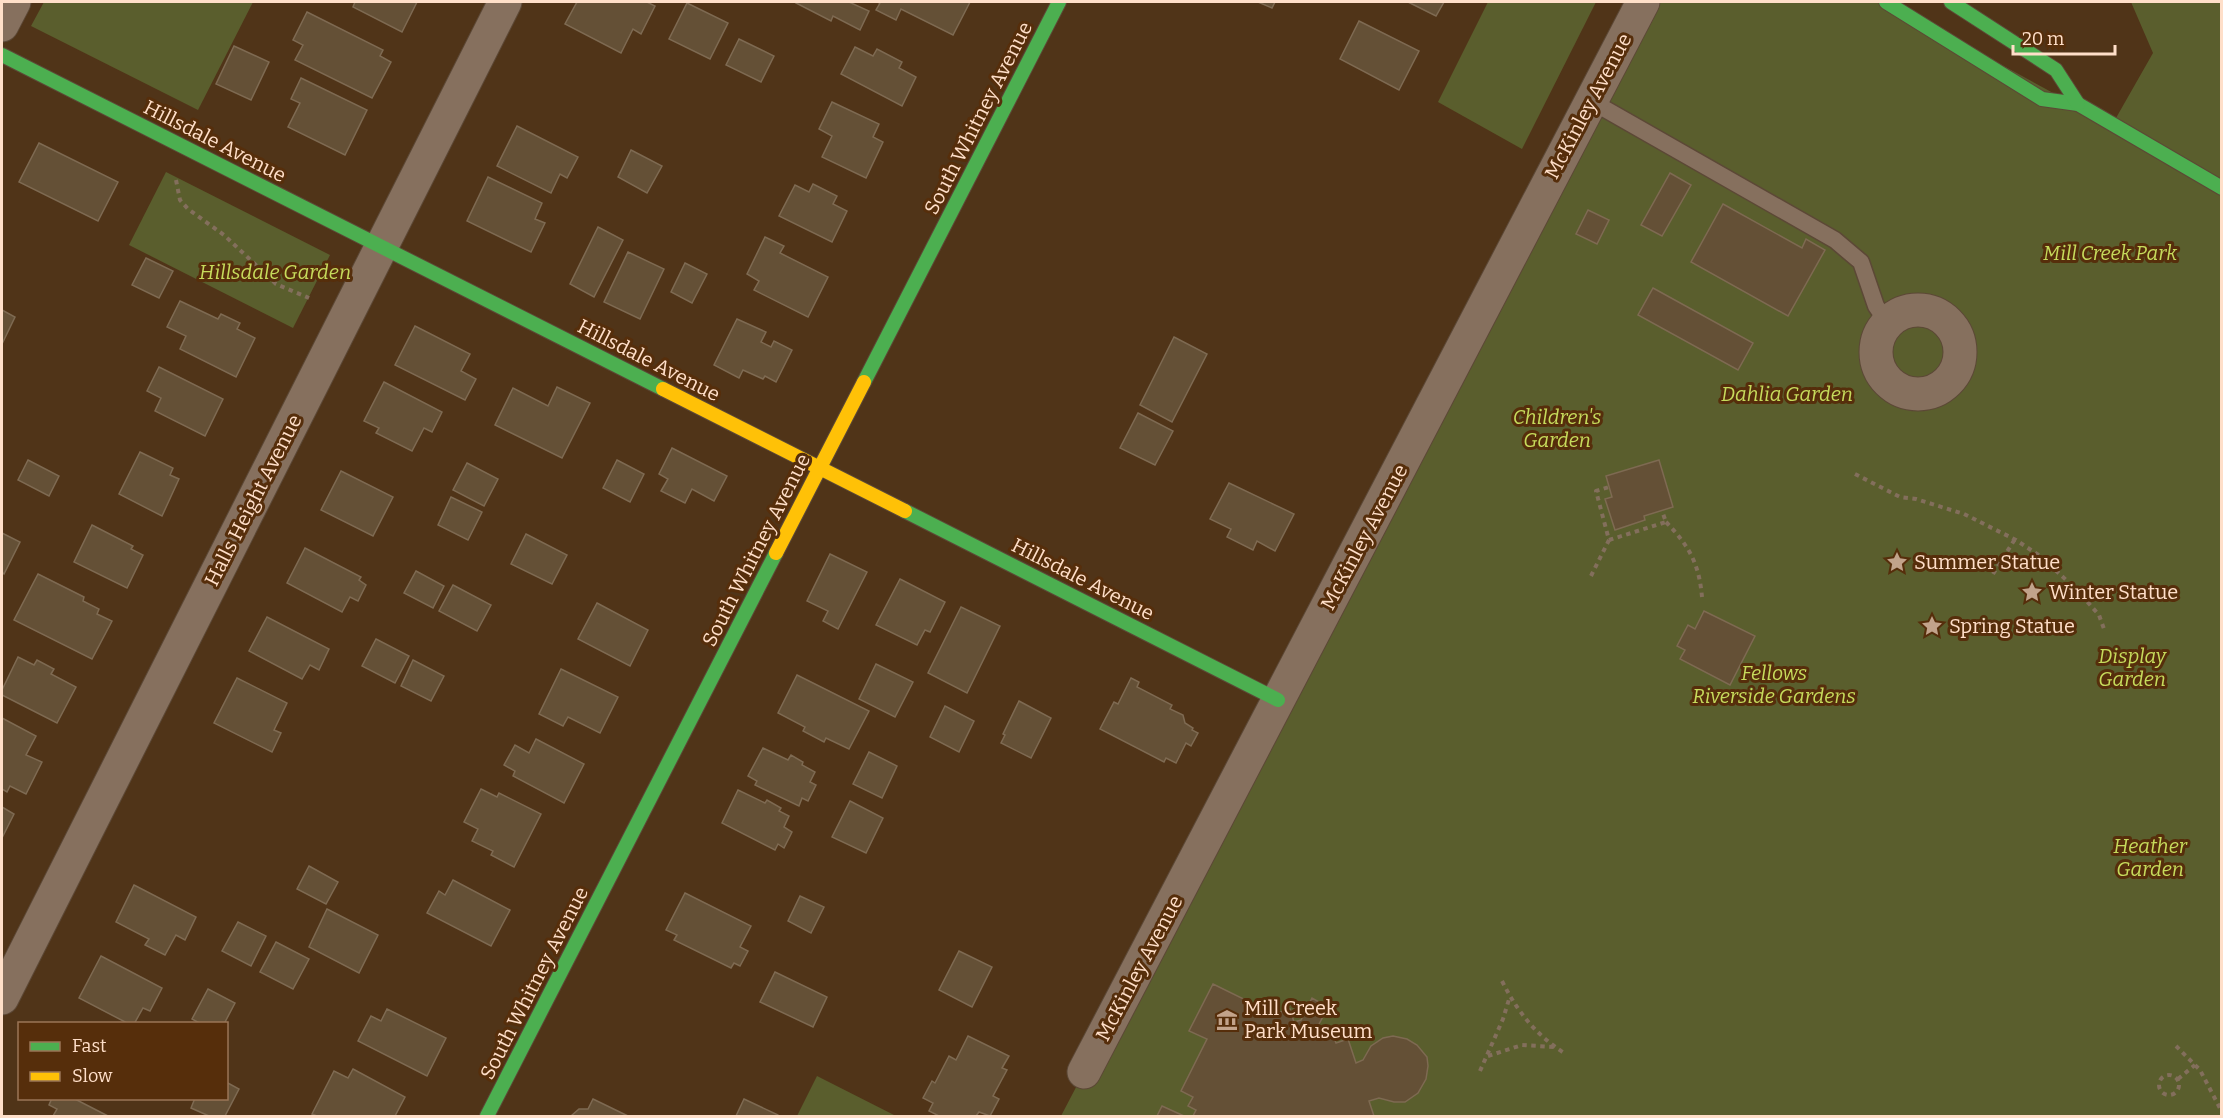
<svg xmlns="http://www.w3.org/2000/svg" width="2223" height="1118" font-family="Bitter,serif">
	<rect width="100%" height="100%" fill="#503418"/>
	<g fill="#5a5e2d">
		<polygon points="44,2 253,2 198,110 31,26"/>
		<polygon points="1488,2 1596,2 1522,149 1438,102"/>
		<polygon points="1643,2 1886,2 2112,125 2153,53 2131,2 2221,2 2221,1116 1061,1116"/>
		<polygon points="166,172 330,255 293,328 129,245"/>
		<polygon points="817,1076 896,1116 797,1116"/>
	</g>
	<g fill="#645036" stroke="#7e6a52" stroke-width="1.5">
		<polygon points="355,2 417,2 402,32 353,7"/>
		<polygon points="577,2 647,2 655,6 641,34 633,29 621,53 565,24"/>
		<polygon points="797,2 849,2 869,11 860,30 833,16 831,21 796,3"/>
		<polygon points="877,2 970,2 953,35 901,9 896,20 876,10 880,3"/>
		<polygon points="1258,2 1275,2 1272,8"/>
		<polygon points="1408,2 1444,2 1436,16"/>
		<polygon points="687,3 728,23 710,59 669,39"/>
		<polygon points="307,12 383,50 380,56 391,62 372,98 295,60 303,45 293,40"/>
		<polygon points="1359,21 1419,51 1399,90 1340,59"/>
		<polygon points="739,39 774,56 761,82 726,65"/>
		<polygon points="234,46 269,62 251,100 216,84"/>
		<polygon points="855,47 873,56 877,49 902,62 899,68 916,77 902,106 841,74"/>
		<polygon points="301,78 367,110 345,155 288,127 300,103 291,99"/>
		<polygon points="832,102 879,124 873,137 883,142 866,178 822,157 832,136 819,129"/>
		<polygon points="517,126 578,157 567,178 560,174 551,193 497,166"/>
		<polygon points="39,143 118,182 98,221 19,182"/>
		<polygon points="631,150 662,166 647,193 618,177"/>
		<polygon points="1670,173 1691,185 1662,236 1641,225"/>
		<polygon points="488,177 542,203 535,219 545,223 531,252 467,221"/>
		<polygon points="813,184 837,196 833,204 847,211 832,242 779,216 795,185 809,192"/>
		<polygon points="1723,204 1802,248 1806,239 1825,250 1788,316 1691,262"/>
		<polygon points="1588,210 1609,220 1597,244 1576,234"/>
		<polygon points="598,227 623,240 594,297 570,284"/>
		<polygon points="765,237 784,246 780,253 828,277 808,317 754,290 759,281 747,274"/>
		<polygon points="628,252 664,269 640,319 604,302"/>
		<polygon points="146,258 173,271 159,298 132,285"/>
		<polygon points="685,263 707,274 692,303 671,292"/>
		<polygon points="1653,288 1753,343 1738,370 1638,315"/>
		<polygon points="180,301 218,319 221,314 240,323 237,329 255,338 236,377 180,349 186,336 167,327"/>
		<polygon points="2,310 15,317 2,344"/>
		<polygon points="737,319 766,332 761,342 771,347 774,341 792,350 776,382 765,376 763,379 743,370 739,378 714,365"/>
		<polygon points="415,326 470,354 461,371 476,379 465,400 395,365"/>
		<polygon points="1174,337 1207,354 1172,422 1140,405"/>
		<polygon points="159,367 223,399 205,436 155,411 161,398 147,391"/>
		<polygon points="384,382 442,412 432,432 424,428 412,451 376,433 379,428 364,421"/>
		<polygon points="557,387 590,403 562,458 495,425 513,388 548,406"/>
		<polygon points="1138,413 1173,431 1155,465 1120,448"/>
		<polygon points="672,448 727,476 714,501 692,489 685,503 661,491 668,479 659,474"/>
		<polygon points="140,452 173,468 170,475 179,479 162,516 119,494"/>
		<polygon points="28,460 59,476 49,496 18,480"/>
		<polygon points="617,460 644,474 630,502 603,488"/>
		<polygon points="1659,460 1673,507 1644,516 1645,520 1615,530 1605,499 1612,497 1606,476"/>
		<polygon points="467,463 498,479 484,506 453,490"/>
		<polygon points="341,471 393,497 373,536 321,510"/>
		<polygon points="1229,483 1294,514 1275,551 1257,541 1253,550 1227,537 1231,529 1210,519"/>
		<polygon points="451,497 482,512 468,540 438,525"/>
		<polygon points="92,525 133,546 131,549 143,555 127,588 74,562"/>
		<polygon points="2,533 20,542 4,574 2,572"/>
		<polygon points="526,534 567,555 552,584 511,564"/>
		<polygon points="305,548 361,577 359,580 366,585 358,601 350,597 342,612 287,583"/>
		<polygon points="830,554 867,572 838,629 823,621 828,611 807,601"/>
		<polygon points="416,571 444,586 433,608 404,593"/>
		<polygon points="38,574 84,597 83,601 99,609 97,614 112,621 92,659 14,620"/>
		<polygon points="900,579 945,602 930,632 925,630 917,645 876,625"/>
		<polygon points="453,585 491,605 477,631 439,611"/>
		<polygon points="597,603 648,630 630,666 578,639"/>
		<polygon points="961,607 1000,626 967,693 928,673"/>
		<polygon points="1704,611 1755,636 1730,685 1680,659 1685,650 1677,646 1688,625 1695,629"/>
		<polygon points="267,617 329,649 319,670 310,665 302,679 249,651"/>
		<polygon points="376,639 409,656 395,683 362,666"/>
		<polygon points="18,657 34,665 37,660 54,669 51,674 76,687 57,723 2,695 2,690"/>
		<polygon points="413,660 444,676 431,701 401,686"/>
		<polygon points="876,664 913,682 895,717 859,699"/>
		<polygon points="561,669 618,697 600,733 568,717 563,726 539,714"/>
		<polygon points="797,675 869,711 849,749 826,738 824,742 803,731 805,727 778,713"/>
		<polygon points="237,678 287,703 274,730 281,733 272,752 214,723"/>
		<polygon points="1131,678 1139,682 1137,687 1172,705 1170,709 1183,715 1185,723 1193,728 1192,730 1198,733 1191,746 1186,743 1176,763 1166,758 1164,762 1100,729 1114,702 1118,704"/>
		<polygon points="1019,701 1051,718 1031,758 1001,743 1005,735 1003,734"/>
		<polygon points="945,706 974,721 959,752 930,737"/>
		<polygon points="2,718 36,736 26,755 42,762 26,794 10,786 7,792 2,789"/>
		<polygon points="536,739 584,764 564,803 513,776 515,771 504,765 515,745 529,753"/>
		<polygon points="763,748 788,760 791,755 803,762 802,765 815,772 810,782 816,785 808,801 802,798 799,806 755,785 757,781 748,776"/>
		<polygon points="869,752 897,766 882,798 853,784"/>
		<polygon points="481,789 497,797 499,793 541,814 514,867 491,855 493,851 472,841 478,829 464,822"/>
		<polygon points="738,790 765,803 767,800 781,808 779,811 789,816 784,827 792,832 784,848 778,844 775,850 722,823"/>
		<polygon points="850,801 883,818 866,853 832,837"/>
		<polygon points="2,807 14,814 2,838"/>
		<polygon points="309,866 338,882 326,904 297,889"/>
		<polygon points="453,880 510,910 491,946 427,913 439,891 445,895"/>
		<polygon points="134,885 196,917 185,940 176,935 165,955 145,945 149,939 116,922"/>
		<polygon points="685,893 751,926 740,947 748,951 740,966 734,963 731,968 674,940 677,935 666,930"/>
		<polygon points="800,896 824,907 811,933 788,921"/>
		<polygon points="327,909 378,935 359,973 309,947"/>
		<polygon points="238,922 266,936 251,966 222,951"/>
		<polygon points="276,942 309,959 293,989 260,972"/>
		<polygon points="959,951 992,967 972,1007 939,990"/>
		<polygon points="101,956 162,988 150,1011 143,1008 134,1024 129,1024 79,998"/>
		<polygon points="775,972 827,997 813,1027 760,1002"/>
		<polygon points="1213,984 1274,1014 1290,1009 1294,1022 1301,1020 1312,998 1328,1007 1317,1028 1319,1034 1331,1030 1336,1043 1348,1039 1356,1063 1363,1060 1371,1046 1383,1038 1393,1036 1407,1039 1417,1045 1427,1057 1428,1066 1426,1079 1418,1093 1405,1102 1394,1102 1379,1098 1369,1101 1374,1116 1193,1116 1196,1110 1188,1106 1193,1097 1181,1091 1207,1039 1189,1031"/>
		<polygon points="208,989 235,1003 224,1024 201,1024 192,1019"/>
		<polygon points="387,1009 446,1038 427,1076 358,1041 371,1016 381,1021"/>
		<polygon points="968,1036 1009,1056 1002,1068 1007,1070 993,1096 999,1099 990,1116 979,1112 976,1116 939,1116 929,1111 933,1103 923,1098 932,1081 935,1083 949,1056 956,1060"/>
		<polygon points="353,1069 405,1097 395,1116 317,1116 312,1114 334,1071 348,1078"/>
		<polygon points="226,1082 239,1089 225,1116 209,1116 191,1108 195,1098 226,1098"/>
		<polygon points="52,1098 73,1098 108,1116 53,1116 57,1109 49,1105"/>
		<polygon points="593,1099 628,1116 571,1116 579,1109 588,1109"/>
		<polygon points="744,1099 778,1115 778,1116 736,1116"/>
		<polygon points="1162,1106 1184,1116 1157,1116"/>
	</g>
	<g fill="none" stroke-linecap="round" stroke-linejoin="round">
		<defs>
			<polyline id="lane" points="1591,101 1835,240 1861,262 1876,306 1887,322"/>
			<g id="street">
				<polyline points="2,25 14,2"/>
				<circle cx="1918" cy="352" r="42"/>
				<polyline points="2,998 505,2"/>
				<polyline points="1084,1072 1643,2"/>
			</g>
			<g id="fast">
				<polyline points="1886,2 2042,99 2078,104 2222,188"/>
				<polyline points="1951,2 2056,70 2078,104"/>
				<polyline points="2,55 663,389"/>
				<polyline points="864,382 1059,2"/>
				<polyline points="905,511 1278,700"/>
				<polyline points="487,1116 776,553"/>
			</g>
			<g id="slow">
				<polyline points="663,389 905,511"/>
				<polyline points="776,553 864,382"/>
			</g>
		</defs>
		<use href="#lane" stroke="#5c4836" stroke-width="19"/>
		<use href="#street" stroke="#5c4836" stroke-width="35"/>
		<use href="#fast" stroke="#5c4836" stroke-width="16"/>
		<use href="#slow" stroke="#5c4836" stroke-width="16"/>
		<g stroke="#836f5c" stroke-width="4" stroke-dasharray="4.5 4.5" stroke-linecap="butt">
			<polyline points="176,180 180,200 188,209 224,235 276,284 309,298"/>
			<polyline points="1855,474 1900,497 1916,499 1964,514 2016,540 2040,556 2076,589 2099,615 2104,629"/>
			<path d="M1666,522C1689,546 1699,563 1702,597"/>
			<polyline points="1609,540 1666,522 1662,511"/>
			<polyline points="1993,574 2015,539"/>
			<polyline points="1591,576 1609,540 1596,491 1609,487"/>
			<path d="M1502,981C1517,1011 1535,1034 1564,1053"/>
			<polyline points="2176,1046 2200,1070 2222,1112"/>
			<polyline points="1488,1056 1522,1045 1554,1047"/>
			<polyline points="1480,1071 1503,1019 1510,996"/>
			<circle cx="2169" cy="1085" r="10"/>
			<polyline points="2178,1079 2195,1065"/>
		</g>
		<use href="#lane" stroke="#86705e" stroke-width="16"/>
		<use href="#street" stroke="#86705e" stroke-width="33"/>
		<use href="#fast" stroke="#4caf50" stroke-width="14"/>
		<use href="#slow" stroke="#ffc107" stroke-width="14"/>
	</g>
	<defs>
		<symbol id="sight-bare" viewBox="-9 -9 18 18"><path d="M0-6L1.8-2.2L6-1.7L2.9 1.2L3.7 5.4L0 3.3L-3.7 5.4L-2.9 1.2L-6-1.7L-1.8-2.2Z" fill="#c2a38b" stroke="#562e0b" stroke-width="2.5" paint-order="stroke"/></symbol>
		<symbol id="museum-bare" viewBox="-9 -9 18 18"><path d="M0-6L6-3V-2H-6V-3ZM-5-1h2V3h-2ZM-1-1h2V3h-2ZM3-1h2V3H3ZM-6 4H6V6H-6Z" fill="#c2a38b" stroke="#562e0b" stroke-width="2.5" paint-order="stroke"/></symbol>
	</defs>
	<g fill-rule="evenodd">
		<use href="#sight-bare" x="1882" y="547" width="30" height="30"/>
		<use href="#sight-bare" x="2017" y="577" width="30" height="30"/>
		<use href="#sight-bare" x="1917" y="611" width="30" height="30"/>
		<use href="#museum-bare" x="1212" y="1005" width="30" height="30"/>
	</g>
	<g text-anchor="middle" stroke-width="6" stroke-linejoin="round" paint-order="stroke">
		<g font-size="20" fill="#ffdfc9" stroke="#562e0b">
			<text transform="translate(1588 106) rotate(-62)" y="7">McKinley Avenue</text>
			<text transform="translate(978 118) rotate(-63)" y="7">South Whitney Avenue</text>
			<text transform="translate(215 141) rotate(27)" y="7">Hillsdale Avenue</text>
			<text transform="translate(649 360) rotate(27)" y="7">Hillsdale Avenue</text>
			<text transform="translate(253 500) rotate(-63)" y="7">Halls Height Avenue</text>
			<text transform="translate(1364 537) rotate(-62)" y="7">McKinley Avenue</text>
			<text transform="translate(756 550) rotate(-63)" y="7">South Whitney Avenue</text>
			<text transform="translate(1083 579) rotate(27)" y="7">Hillsdale Avenue</text>
			<text transform="translate(1139 968) rotate(-62)" y="7">McKinley Avenue</text>
			<text transform="translate(534 983) rotate(-63)" y="7">South Whitney Avenue</text>
		</g>
		<g font-size="20" font-style="italic" fill="#c6db5c" stroke="#562e0b">
			<text x="2110" y="260">Mill Creek Park</text>
			<text x="275" y="279">Hillsdale Garden</text>
			<text x="1787" y="401">Dahlia Garden</text>
			<text x="1557" y="424">Children's<tspan x="1557" dy="23">Garden</tspan></text>
			<text x="2132" y="663">Display<tspan x="2132" dy="23">Garden</tspan></text>
			<text x="1774" y="680">Fellows<tspan x="1774" dy="23">Riverside Gardens</tspan></text>
			<text x="2150" y="853">Heather<tspan x="2150" dy="23">Garden</tspan></text>
		</g>
		<g font-size="20" fill="#ffdfc9" stroke="#562e0b" text-anchor="start">
			<text x="1914" y="569">Summer Statue</text>
			<text x="2049" y="599">Winter Statue</text>
			<text x="1949" y="633">Spring Statue</text>
			<text x="1244" y="1015">Mill Creek<tspan x="1244" dy="23">Park Museum</tspan></text>
		</g>
	</g>
	<rect width="2223" height="1118" fill="none" stroke="#ffdfc9" stroke-width="6"/>
	<rect x="18" y="1022" width="210" height="78" fill="#562e0b" stroke="#9a7557" stroke-width="1.5"/>
	<rect x="30" y="1042" width="30" height="9" fill="#4caf50" stroke="#9a7557" stroke-width="1.5"/>
	<text x="72" y="1052" font-size="18" fill="#ffdfc9">Fast</text>
	<rect x="30" y="1072" width="30" height="9" fill="#ffc107" stroke="#9a7557" stroke-width="1.5"/>
	<text x="72" y="1082" font-size="18" fill="#ffdfc9">Slow</text>
	<path d="M2013 45v9h102v-9" fill="none" stroke="#ffdfc9" stroke-width="3"/>
	<text x="2022" y="45" font-size="18" fill="#ffdfc9" stroke="#562e0b" stroke-width="4.5" paint-order="stroke">20 m</text>
</svg>
